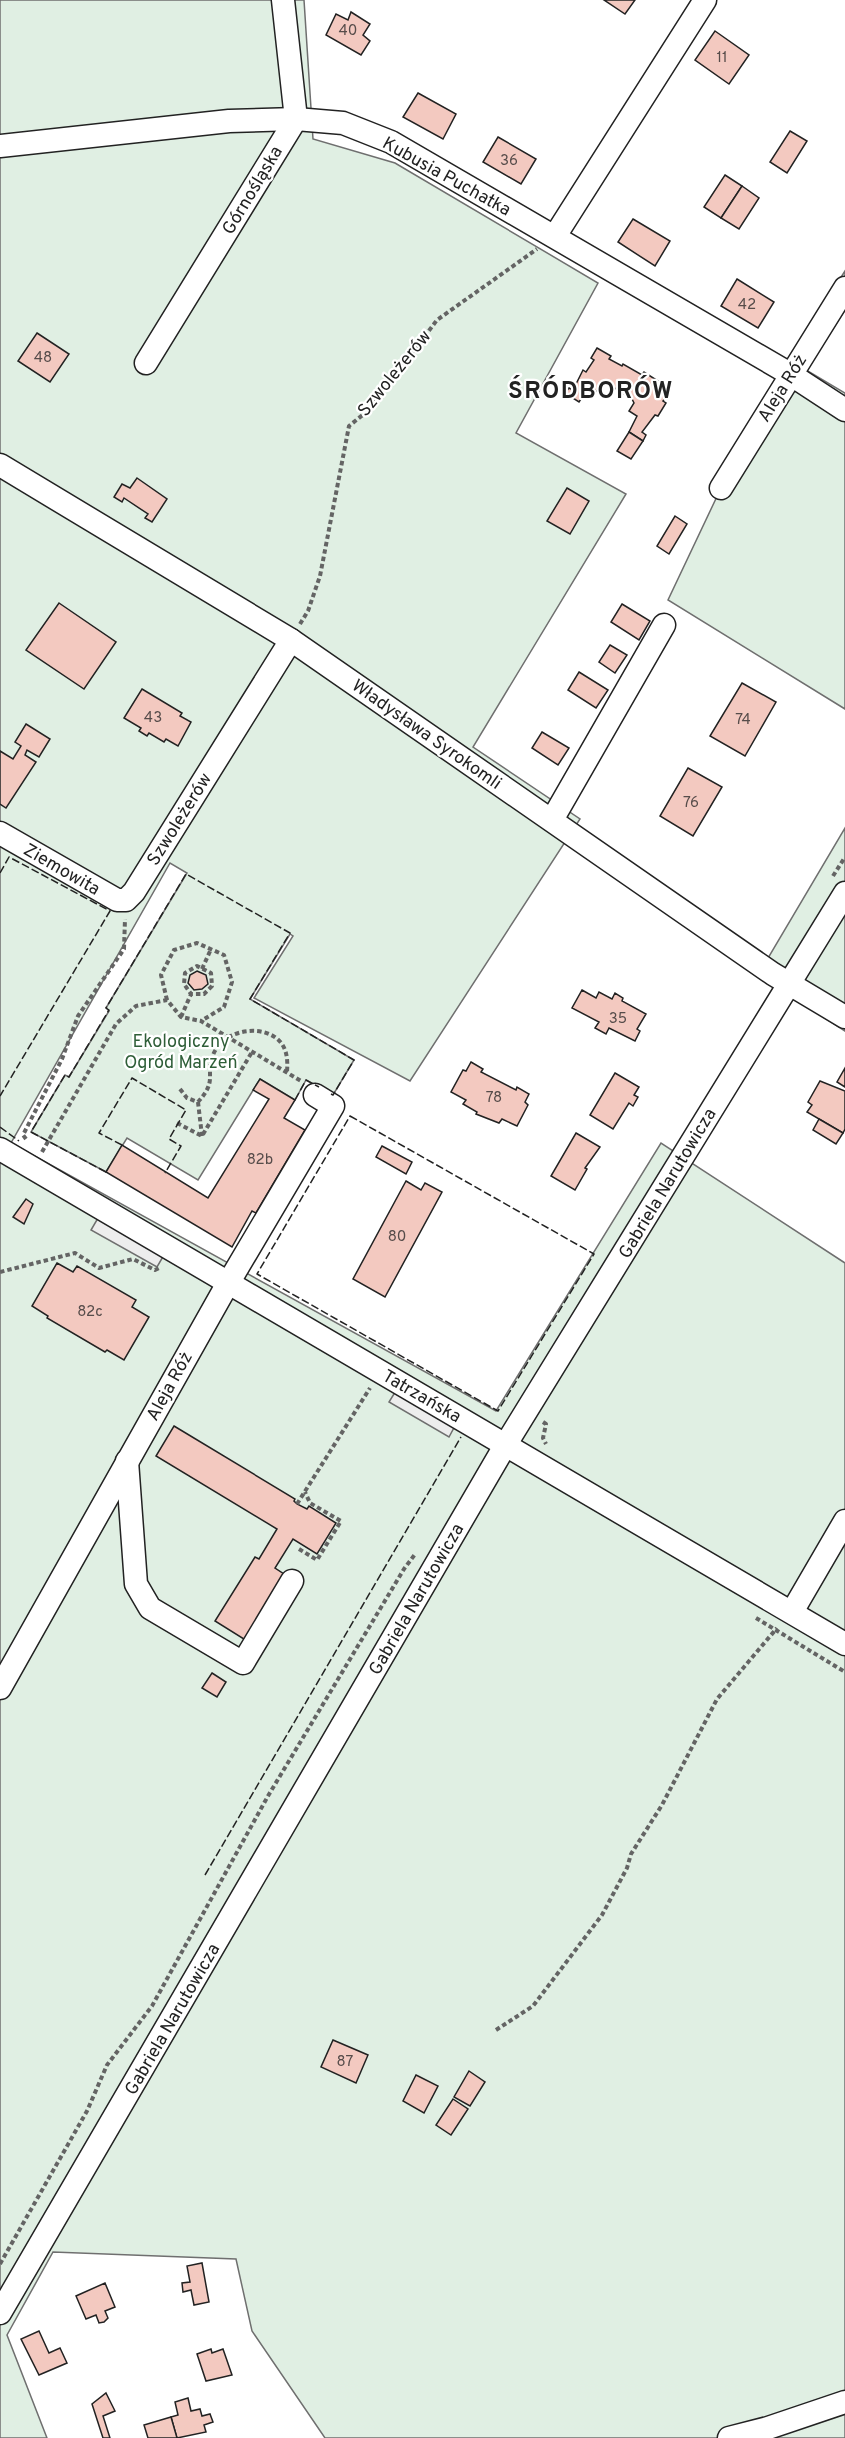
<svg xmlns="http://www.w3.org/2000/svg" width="845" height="2438" font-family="Overpass,sans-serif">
	<rect width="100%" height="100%" fill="#fff"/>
	<g fill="#e0efe3" stroke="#6f6f6f" stroke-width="1.5">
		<polygon points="0,0 304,0 313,139 395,163 598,283 516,433 626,494 473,747 580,819 410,1081 254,998 293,936 290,934 250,999 354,1060 333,1095 306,1080 295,1100 260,1079 198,1180 127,1138 106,1172 31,1132 65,1075 69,1077 109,1011 106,1008 187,873 170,863 11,1143 496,1411 661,1143 845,1263 845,2438 325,2438 252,2331 236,2259 53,2252 7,2335 47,2438 0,2438"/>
		<polygon points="845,271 845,310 806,370 845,393 845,709 668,600 721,488 775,380"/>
		<polygon points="845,828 845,1031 758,975"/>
	</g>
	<g fill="#ededed" stroke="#6f6f6f" stroke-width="1.5">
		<polygon points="98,1218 164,1255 157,1267 91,1230"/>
		<polygon points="397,1389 456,1424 449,1437 389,1402"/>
	</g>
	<g fill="#f3c9c0" stroke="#222" stroke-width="1.5">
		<polygon points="604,0 635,0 625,14"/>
		<polygon points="351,12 370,24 363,35 370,41 361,55 326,35 336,14 348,20"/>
		<polygon points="715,31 749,55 729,84 695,60"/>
		<polygon points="418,93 456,114 443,139 403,117"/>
		<polygon points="790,131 807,141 787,173 770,162"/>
		<polygon points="498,137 536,159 521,184 483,162"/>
		<polygon points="725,175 742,186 721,218 704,207"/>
		<polygon points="742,186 759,198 739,229 721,218"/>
		<polygon points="633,219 670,241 655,266 618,242"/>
		<polygon points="737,279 774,302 758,328 721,306"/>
		<polygon points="37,333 69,354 50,382 18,361"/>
		<polygon points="597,348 611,356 609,359 622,366 623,364 642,375 644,372 658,381 656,384 669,392 663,401 666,403 658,416 655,415 642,432 646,435 643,441 629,432 637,416 629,411 634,403 632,399 607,383 602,385 598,392 589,387 579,402 565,393 569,388 573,390 583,370 586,372 594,360 591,358"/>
		<polygon points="629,432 643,441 631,459 617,451"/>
		<polygon points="137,478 167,499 152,522 145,518 148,514 124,498 122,502 114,497 122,484 130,488"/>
		<polygon points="567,488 589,501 570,534 547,521"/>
		<polygon points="675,516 687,524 669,554 657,546"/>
		<polygon points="59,603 116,642 84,689 26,650"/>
		<polygon points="622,604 650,621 639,640 611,622"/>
		<polygon points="610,645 627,655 615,673 599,662"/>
		<polygon points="579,672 608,690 596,708 568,690"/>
		<polygon points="742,683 776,702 745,756 710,736"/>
		<polygon points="142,689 182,713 180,716 191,722 178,746 166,739 164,742 149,733 147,736 139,731 141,728 124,718"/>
		<polygon points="26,724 50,739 39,757 27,750 25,755 36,762 6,808 0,804 0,751 13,759 21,746 15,742"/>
		<polygon points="542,732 569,748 558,765 532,748"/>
		<polygon points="688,768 722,787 693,836 660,816"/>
		<polygon points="197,971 206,975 208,984 202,989 194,990 188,983 190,975"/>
		<polygon points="582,990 596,998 599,992 612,999 615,993 623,998 622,1001 646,1014 637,1029 640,1031 635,1041 609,1028 606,1034 595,1028 599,1022 572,1008"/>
		<polygon points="471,1062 483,1069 481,1072 516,1090 517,1087 529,1094 525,1102 528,1105 517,1126 502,1119 499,1123 476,1114 477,1112 463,1104 466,1100 451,1092 463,1070 466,1071"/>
		<polygon points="845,1068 845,1087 837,1082"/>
		<polygon points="615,1073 639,1087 634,1095 638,1097 633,1106 629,1103 613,1129 590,1115"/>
		<polygon points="260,1079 295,1100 284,1118 305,1130 256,1213 252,1211 232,1247 106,1172 122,1145 208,1198 269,1099 253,1090"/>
		<polygon points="820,1081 845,1091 845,1129 843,1133 807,1112 812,1105 808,1102"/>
		<polygon points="819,1119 843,1133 836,1144 813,1130"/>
		<polygon points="576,1133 600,1147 585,1168 587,1169 575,1190 551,1176"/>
		<polygon points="382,1146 412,1162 406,1174 376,1157"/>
		<polygon points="406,1181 421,1190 425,1183 442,1192 385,1297 353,1279"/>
		<polygon points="26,1199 33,1204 24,1224 13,1217"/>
		<polygon points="57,1263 73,1272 77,1266 136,1300 132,1307 149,1317 124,1360 107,1350 105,1352 47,1318 48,1316 32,1306"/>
		<polygon points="174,1426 295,1499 294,1501 297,1504 307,1509 309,1506 336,1523 317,1554 293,1539 275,1568 287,1576 247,1641 215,1621 255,1557 259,1559 277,1529 156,1456"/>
		<polygon points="212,1673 226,1682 217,1697 202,1688"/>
		<polygon points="333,2040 368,2055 356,2083 321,2067"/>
		<polygon points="469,2071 485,2082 470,2106 454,2097"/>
		<polygon points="416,2075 438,2086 424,2113 403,2101"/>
		<polygon points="453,2099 468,2109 451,2135 436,2125"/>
		<polygon points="202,2263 209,2302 194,2305 191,2290 183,2292 182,2283 190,2282 187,2266"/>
		<polygon points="105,2283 115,2307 105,2311 108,2318 104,2322 99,2323 96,2315 86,2319 76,2296"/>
		<polygon points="39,2331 49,2353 60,2348 67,2363 39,2375 21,2339"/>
		<polygon points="211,2349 212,2353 223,2349 232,2375 206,2381 197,2354"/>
		<polygon points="106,2393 115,2411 103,2416 110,2438 103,2438 92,2404"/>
		<polygon points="188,2398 191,2411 200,2409 202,2416 210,2414 213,2422 204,2425 206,2432 177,2438 171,2417 178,2415 175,2402"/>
		<polygon points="171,2417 177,2438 148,2438 144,2425"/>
	</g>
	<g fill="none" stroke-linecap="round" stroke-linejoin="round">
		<defs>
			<g id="minor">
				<polyline points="0,146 229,121 296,119 343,123 391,142 790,374 845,410"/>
				<polyline points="555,236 705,0"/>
				<polyline points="146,363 296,119 283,0"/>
				<polyline points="0,465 291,640 773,974 845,1017"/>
				<polyline points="721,488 845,288"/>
				<polyline points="552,820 664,625"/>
				<polyline points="0,833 117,900 126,900 134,892 291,640"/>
				<polyline points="0,1149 845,1644"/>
				<polyline points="127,1461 136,1584 150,1608 243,1663 292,1581"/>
				<polyline points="792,1612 845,1521"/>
				<polyline points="0,1688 223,1292 333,1106 315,1095"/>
				<polyline points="0,2313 506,1444 845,893"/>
				<polyline points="729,2438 768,2428 845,2402"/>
			</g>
		</defs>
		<use href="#minor" stroke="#222" stroke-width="25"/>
		<g stroke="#646464" stroke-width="4" stroke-dasharray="4.5 3" stroke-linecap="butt">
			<polyline points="300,624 308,611 320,576 349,426 370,409 437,320 537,249"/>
			<polyline points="833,876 845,857"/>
			<polyline points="202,969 211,949"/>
			<polyline points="167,1000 161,975 174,950 197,943 224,955 232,982 224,1007 201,1021"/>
			<polyline points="181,1017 191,994 204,994 212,986 211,973 197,966 185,973 184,984 191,994"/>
			<path d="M180,1089L187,1098L198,1102C218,1080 205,1076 213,1055C222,1031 258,1024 276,1038C287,1046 288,1059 287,1072"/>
			<polyline points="198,1102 202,1136"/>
			<polyline points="177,1123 202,1136 252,1052"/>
			<polyline points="26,1139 23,1135 62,1059 78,1016 124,949 125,919"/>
			<polyline points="42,1152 116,1024 136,1006 167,1000 181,1017 201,1021 301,1081"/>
			<polyline points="0,1272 75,1253 99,1268 133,1259 155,1270 161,1267"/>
			<polyline points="543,1422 546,1424 543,1438 546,1444"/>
			<polyline points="297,1504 370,1388"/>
			<polyline points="299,1549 317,1560 341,1521 310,1503 305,1492"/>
			<polyline points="756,1618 845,1672"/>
			<polyline points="496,2030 533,2006 602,1915 627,1868 631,1854 662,1805 717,1699 777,1628"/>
			<polyline points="0,2264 87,2111 107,2065 152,2006 268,1796 404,1569 416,1553"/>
		</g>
		<use href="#minor" stroke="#fff" stroke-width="22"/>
		<g stroke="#222" stroke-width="1.5" stroke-dasharray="8 3" stroke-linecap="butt">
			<polyline points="0,873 9,857 110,911 0,1096"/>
			<polyline points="295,1100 306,1080 319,1087"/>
			<polygon points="350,1116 594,1254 498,1411 257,1274"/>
			<polyline points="0,1127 19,1141"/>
			<polyline points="122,1145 99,1133 132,1078 186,1110 169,1139 181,1146 165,1173"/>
			<polyline points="106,1172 31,1132 65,1075 69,1077 109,1010 106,1008 186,874 290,933 250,999 354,1060 333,1095 331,1094"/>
			<polyline points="205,1875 461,1437"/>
		</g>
	</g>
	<g text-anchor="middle" stroke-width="4.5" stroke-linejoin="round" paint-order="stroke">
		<g font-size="15" fill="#564c4a">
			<text x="348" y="35">40</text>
			<text x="722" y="62">11</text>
			<text x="509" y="165">36</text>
			<text x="747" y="309">42</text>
			<text x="43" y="362">48</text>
			<text x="153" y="722">43</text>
			<text x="743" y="724">74</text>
			<text x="691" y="807">76</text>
			<text x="618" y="1023">35</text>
			<text x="494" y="1102">78</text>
			<text x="260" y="1164">82b</text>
			<text x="397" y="1241">80</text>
			<text x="90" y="1316">82c</text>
			<text x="345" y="2066">87</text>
		</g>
		<g font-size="18" fill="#222" stroke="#fff">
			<text transform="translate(447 176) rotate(29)" y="6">Kubusia Puchatka</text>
			<text transform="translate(252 190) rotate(-59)" y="6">Górnośląska</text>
			<text transform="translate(394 373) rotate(-51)" y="6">Szwoleżerów</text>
			<text transform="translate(782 388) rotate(-58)" y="6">Aleja Róż</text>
			<text transform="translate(427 734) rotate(35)" y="6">Władysława Syrokomli</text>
			<text transform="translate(179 819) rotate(-58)" y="6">Szwoleżerów</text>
			<text transform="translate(62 869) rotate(30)" y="6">Ziemowita</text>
			<text transform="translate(667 1183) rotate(-59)" y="6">Gabriela Narutowicza</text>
			<text transform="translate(169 1386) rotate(-61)" y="6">Aleja Róż</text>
			<text transform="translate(422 1396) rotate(30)" y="6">Tatrzańska</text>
			<text transform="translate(416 1599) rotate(-60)" y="6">Gabriela Narutowicza</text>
			<text transform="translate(172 2019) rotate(-60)" y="6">Gabriela Narutowicza</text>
		</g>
		<g font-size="18" fill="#2f5e38" stroke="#fff">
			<text x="181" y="1047">Ekologiczny<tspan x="181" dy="21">Ogród Marzeń</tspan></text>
		</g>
		<g font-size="24" font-weight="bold" letter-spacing="1.5" fill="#222" stroke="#fff">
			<text x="591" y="398">ŚRÓDBORÓW</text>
		</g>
	</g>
</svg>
